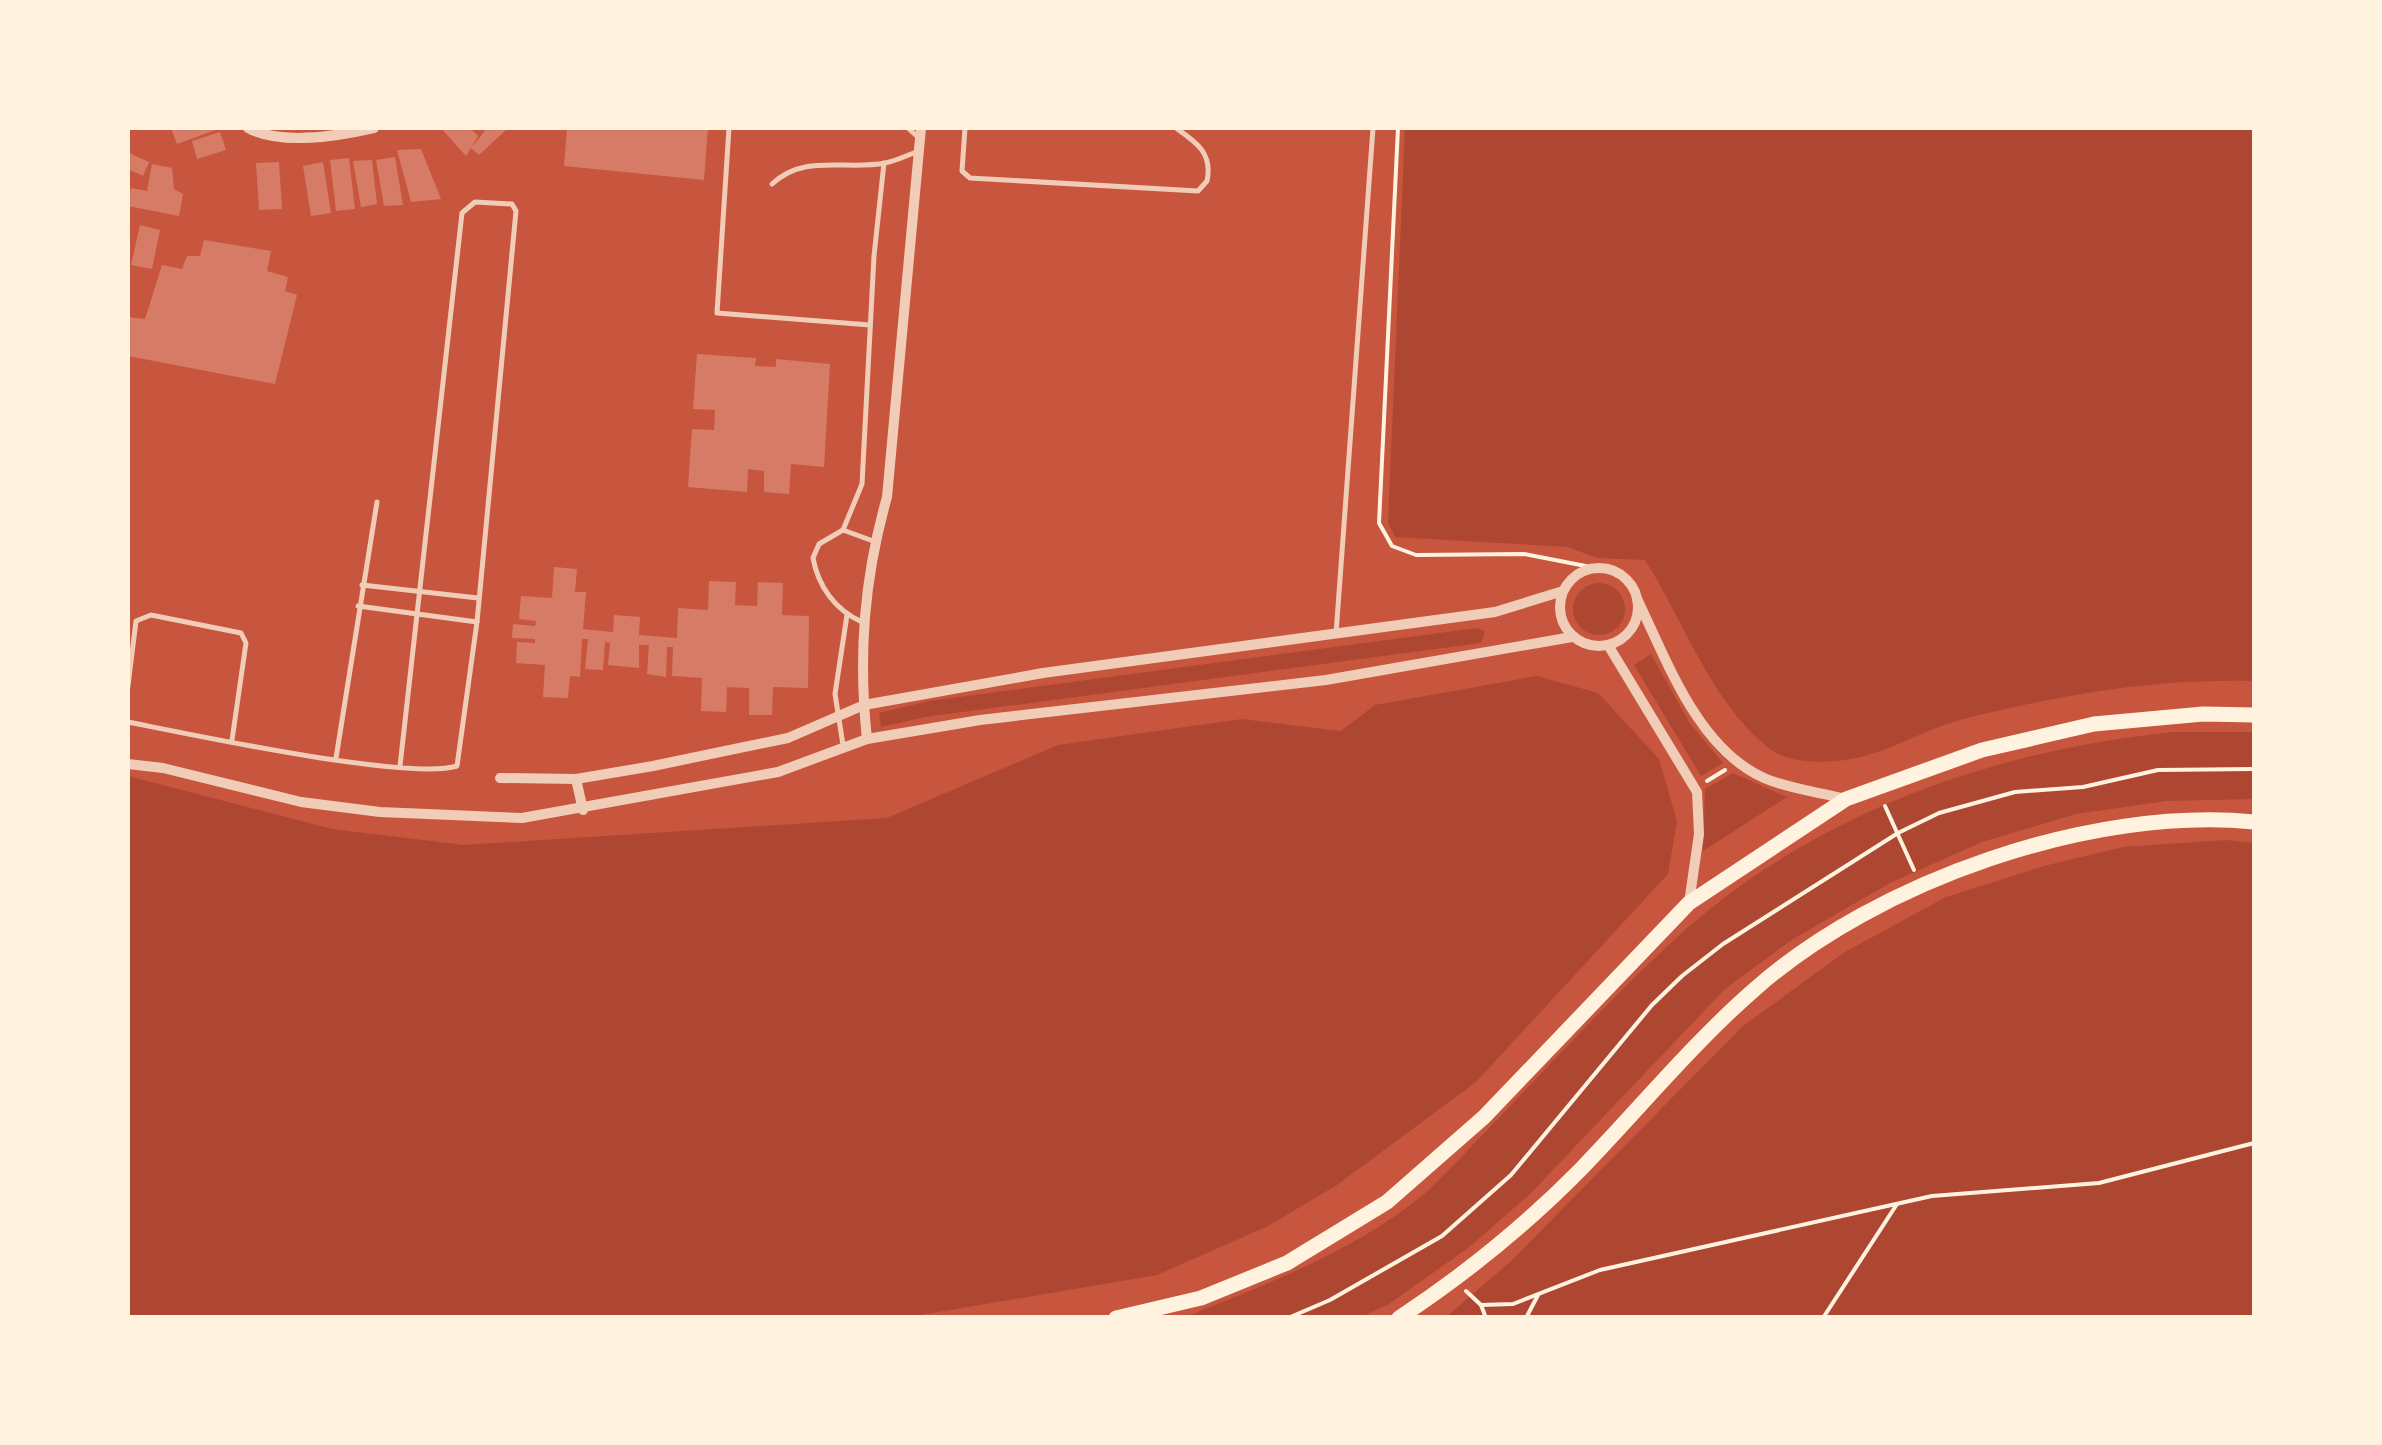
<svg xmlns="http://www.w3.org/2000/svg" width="2382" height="1445" font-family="Mulish,sans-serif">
	<rect width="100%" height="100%" fill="#c8553d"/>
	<g fill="#ae4732">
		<path d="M1405,128H2254V681C2154,678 2058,695 1960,720C1922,730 1885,755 1845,760C1819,763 1786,764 1765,745C1709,698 1684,621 1645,560L1597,558L1568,547L1395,537L1388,523Z"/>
		<circle cx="1599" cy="609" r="26"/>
		<polygon points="1477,628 1485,631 1481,643 925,717 881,727 879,713 929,701"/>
		<polygon points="1651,654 1689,722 1723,763 1701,776 1634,665"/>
		<polygon points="1537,676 1598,693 1659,759 1677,821 1668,874 1476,1082 1337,1185 1268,1226 1157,1275 909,1317 128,1317 128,776 332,829 464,845 887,818 1058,745 1242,719 1341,731 1375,705"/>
		<path d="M2173,732H2254V799L2166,801L2076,814L1982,842L1890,883L1793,939L1725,989L1529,1195L1468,1248L1389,1304L1361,1317L1183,1318C1266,1284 1354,1252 1424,1194C1447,1174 1467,1150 1488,1129C1549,1066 1609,1000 1673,941C1810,814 1991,751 2173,732Z"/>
		<polygon points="1733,773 1787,797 1703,851 1705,789"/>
		<polygon points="2226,840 2254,843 2254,1317 1445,1318 1511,1261 1743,1026 1845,952 1946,897 2044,866 2123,847"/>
	</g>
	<g fill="#d67c66">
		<polygon points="171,128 221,128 177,144"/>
		<polygon points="441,128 470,128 478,136 471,148 485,131 480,128 508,128 479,155 471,148 466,156"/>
		<polygon points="567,128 708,128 704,180 564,166"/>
		<polygon points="220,132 226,150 197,159 192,141"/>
		<polygon points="421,149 441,199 411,202 397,150"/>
		<polygon points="129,153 149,162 143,176 128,169"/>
		<polygon points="395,157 403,205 384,206 376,160"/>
		<polygon points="349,158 355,209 336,211 330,160"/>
		<polygon points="372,160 377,204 361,207 353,161"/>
		<polygon points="279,162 282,209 259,210 256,163"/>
		<polygon points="323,162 331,213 311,216 303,166"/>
		<polygon points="152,164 172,168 174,189 183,194 179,216 128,206 131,188 147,191"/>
		<polygon points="140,225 160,230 152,269 131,265"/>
		<polygon points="204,240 271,251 267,271 288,277 285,291 297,295 275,384 128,356 128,317 145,319 162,265 182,269 187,256 200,256"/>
		<polygon points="697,354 756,358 755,366 776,367 776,359 830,364 824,467 791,464 789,494 764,492 764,471 748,469 747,492 688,487 692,429 714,430 715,410 693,409"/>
		<polygon points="554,567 577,569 575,592 586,592 583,629 613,632 614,615 640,617 639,635 677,638 678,608 708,610 709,581 736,582 735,605 757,606 758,582 783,583 782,615 809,616 808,688 773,687 772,715 749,715 749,688 727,687 726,712 701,711 702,678 672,676 673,647 667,647 666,677 647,674 649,645 639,645 639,668 608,665 610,643 605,642 603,670 585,669 588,639 582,639 580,677 570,676 568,698 543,697 545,665 516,663 517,642 535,643 535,639 512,638 513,624 535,626 536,621 519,619 521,596 552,598"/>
	</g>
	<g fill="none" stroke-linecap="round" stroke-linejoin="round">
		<g stroke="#fff3e0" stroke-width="4">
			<polyline points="1398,128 1379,523 1392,546 1416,555 1524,554 1596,568"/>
			<polyline points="1707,781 1725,770"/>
			<polyline points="1885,806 1914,870"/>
			<polyline points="1466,1291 1481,1305 1513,1304 1600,1270 1932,1196 2099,1183 2254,1143"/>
			<polyline points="1481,1305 1486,1318"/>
			<polyline points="1288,1318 1330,1300 1442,1236 1511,1175 1652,1005 1682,976 1723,944 1898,833 1939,813 2015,792 2083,787 2158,770 2254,769"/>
			<polyline points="1526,1318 1538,1295"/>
			<polyline points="1823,1318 1897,1204"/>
		</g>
		<g stroke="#f1ccb7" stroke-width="5">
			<polyline points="729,128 717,313 870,325"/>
			<polyline points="908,128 919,138"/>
			<path d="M965,128L962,171L970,178L1198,191L1207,181C1213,153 1196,142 1176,128"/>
			<path d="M772,184C805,153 845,171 885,163C896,161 906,156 916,152"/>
			<polyline points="843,530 862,484 874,256 884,163"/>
			<polyline points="362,585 478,598"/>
			<polyline points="358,606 477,622"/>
			<path d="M862,622C835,610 818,586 813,558L819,544L843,530L873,541"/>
			<polyline points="1336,634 1373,128"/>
			<polyline points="128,686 136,621 151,615 241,633 246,643 232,740"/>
			<path d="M128,722C189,734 408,781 457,766L477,622L516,211L512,204L475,202L462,213L400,766"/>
			<polyline points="843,745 835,694 847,615"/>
			<polyline points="336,758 377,502"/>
		</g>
		<g stroke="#f1ccb7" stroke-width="10">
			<path d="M248,128C282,146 338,136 374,128"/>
			<circle cx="1599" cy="607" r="39"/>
			<path d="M1637,599C1667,660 1697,748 1764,778C1789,789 1819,792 1846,799"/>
			<polyline points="1608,645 1697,792 1699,834 1689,903"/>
			<path d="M867,739C858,655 864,578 887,497L921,128"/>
			<polyline points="128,764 163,768 301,802 380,812 522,818 778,772 867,739 980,720 1326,680 1572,637"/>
			<polyline points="500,778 576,779 653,766 788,738 864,705 1043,673 1495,612 1563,591"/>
			<polyline points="576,779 583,810"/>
		</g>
		<g stroke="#fff3e0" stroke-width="15">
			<polyline points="1116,1318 1201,1298 1287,1263 1387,1202 1484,1117 1689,903 1846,799 1982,750 2094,724 2203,714 2254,715"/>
			<path d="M1399,1318C1464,1275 1527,1224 1581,1169C1639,1109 1692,1044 1755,989C1877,881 2092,806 2254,822"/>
		</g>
	</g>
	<rect width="2382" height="1445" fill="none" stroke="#fff3e0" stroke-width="260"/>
</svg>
